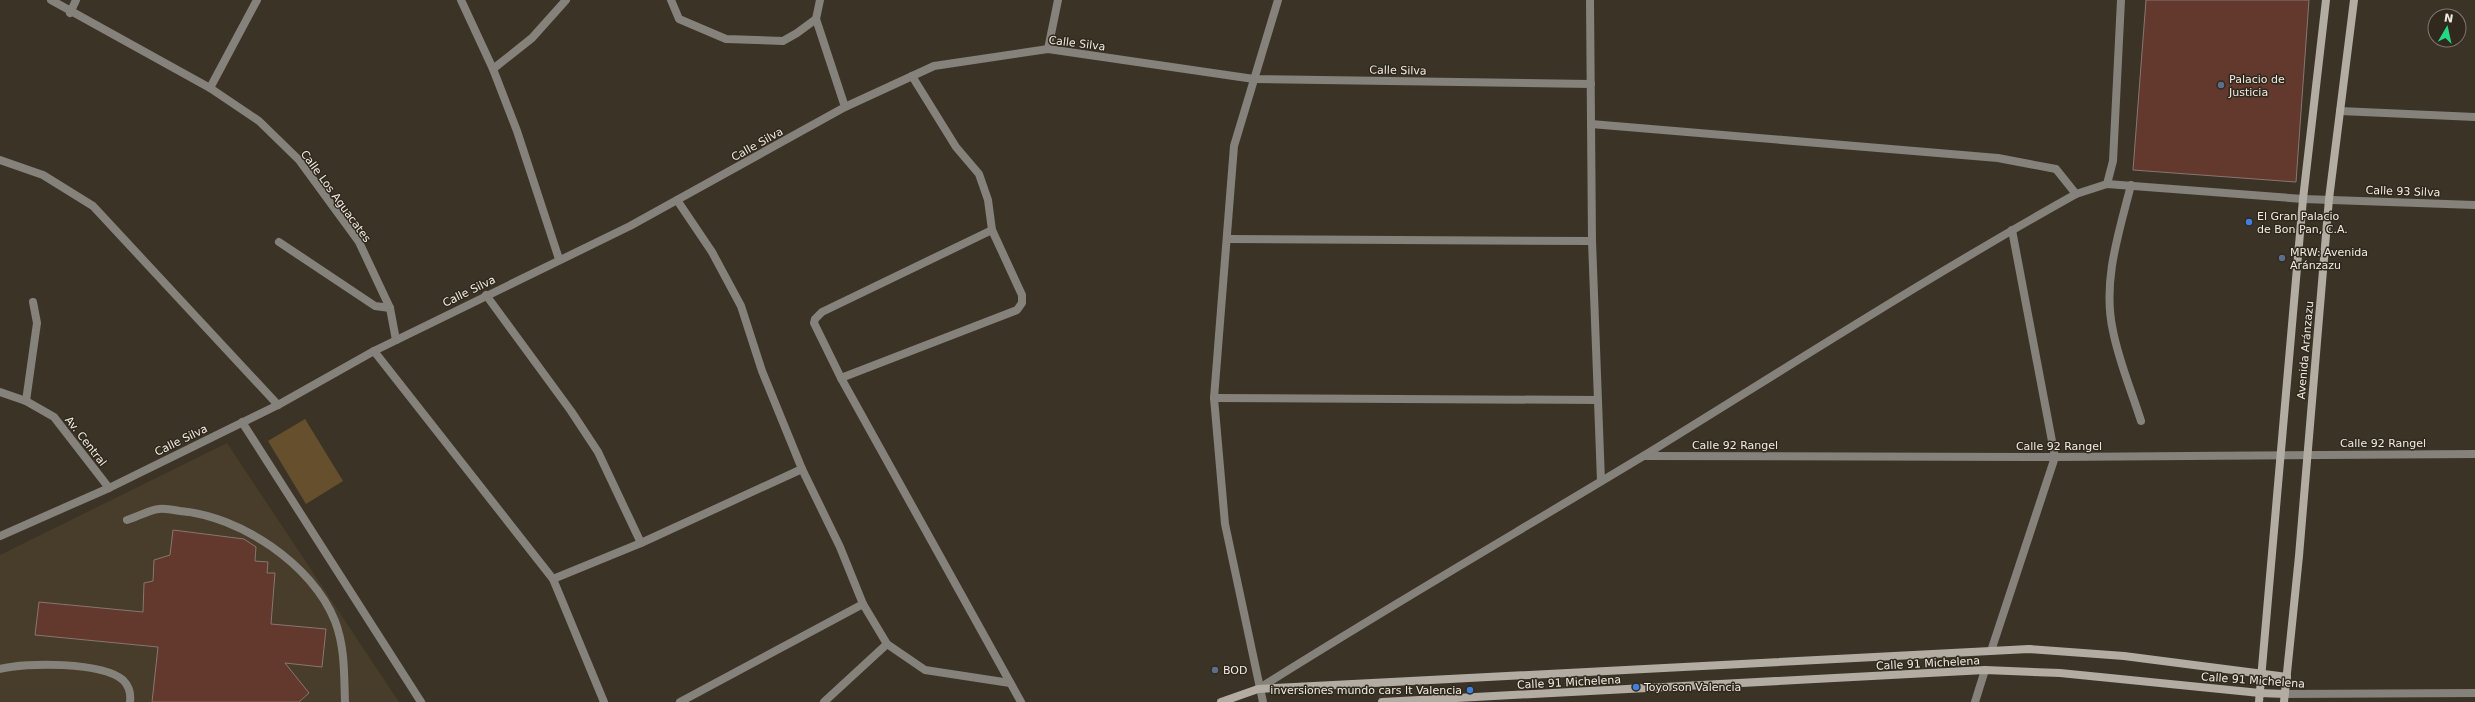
<svg xmlns="http://www.w3.org/2000/svg" width="2475" height="702" font-family="'DejaVu Sans',sans-serif">
	<rect width="100%" height="100%" fill="#3c3327"/>
	<polygon fill="#483c2a" points="227,443 399,702 0,702 0,555"/>
	<polygon fill="#654f2d" points="305,419 343,481 306,504 268,441"/>
	<g fill="#63382d" stroke="#887671">
		<polygon points="2146,0 2309,0 2296,182 2133,170"/>
		<polygon points="173,530 244,539 256,547 255,561 268,562 267,573 275,573 271,624 326,629 322,667 285,663 309,693 299,702 152,702 158,647 35,635 39,602 143,612 144,583 153,581 154,560 170,555"/>
	</g>
	<g fill="none" stroke-linecap="round" stroke-linejoin="round">
		<g stroke="#85817b" stroke-width="8">
			<polyline points="2340,111 2475,117"/>
			<path d="M2131,185C2119,232 2102,282 2113,331C2119,362 2132,392 2141,421"/>
			<path d="M127,520C137,517 149,510 159,509C165,508 174,510 180,511C240,516 312,564 335,621C345,647 344,674 345,702"/>
			<path d="M0,669C26,662 102,662 123,680C129,686 131,694 130,702"/>
		</g>
		<g stroke="#85817b" stroke-width="8">
			<polyline points="51,0 210,88 259,121 299,160 359,242 390,308 396,340"/>
			<polyline points="461,0 493,69 517,131 559,259"/>
			<polyline points="671,0 679,19 726,39 783,41 797,33 816,19 820,0"/>
			<polyline points="1590,0 1592,241 1601,481"/>
			<polyline points="70,13 76,0"/>
			<polyline points="816,19 845,107"/>
			<polyline points="1048,49 1058,0"/>
			<polyline points="493,69 532,38 566,0"/>
			<polyline points="210,88 257,0"/>
			<polyline points="1591,124 1998,158 2056,169 2076,194"/>
			<polyline points="0,160 43,175 93,206 278,405"/>
			<polyline points="2107,184 2113,161 2121,0"/>
			<polyline points="677,200 712,252 741,306 762,371 802,469 840,547 863,604 887,644 925,670 1010,683"/>
			<polyline points="992,230 822,312 815,319 814,323 841,378 1021,702"/>
			<polyline points="1228,239 1592,241"/>
			<polyline points="279,242 375,306 390,308"/>
			<polyline points="486,295 571,411 598,452 641,543"/>
			<polyline points="374,351 553,579 604,702"/>
			<polyline points="841,378 1017,310 1022,303 1022,295 992,230 988,200 979,174 956,147 912,76"/>
			<polyline points="0,392 26,401 54,417 109,488"/>
			<polyline points="1214,398 1596,400"/>
			<polyline points="26,401 37,323 33,302"/>
			<polyline points="242,422 421,702"/>
			<polyline points="1644,456 2055,457 2475,454"/>
			<polyline points="0,536 109,488 278,405 374,351 630,226 845,107 934,66 1048,49 1254,79 1591,84"/>
			<polyline points="553,579 641,543 802,469"/>
			<polyline points="1991,651 2055,457 2012,230"/>
			<path d="M1258,689C1386,608 1516,533 1645,455C1788,367 1929,276 2076,194L2107,184L2303,199L2475,205"/>
			<polyline points="2285,694 2475,693"/>
			<polyline points="680,702 863,604"/>
			<polyline points="824,702 887,644"/>
			<polyline points="1263,702 1225,524 1214,398 1234,146 1278,0"/>
			<polyline points="1975,702 1985,670"/>
		</g>
		<g stroke="#b2aca2" stroke-width="8">
			<polyline points="1221,702 1258,689 2029,649 2124,656 2287,677"/>
			<polyline points="1382,702 1985,670 2060,673 2260,693 2285,694"/>
			<polyline points="2259,702 2303,199 2326,0"/>
			<polyline points="2284,702 2299,556 2329,199 2354,0"/>
		</g>
	</g>
	<g fill="#5c6f8a" stroke="#31291d" stroke-width="1.5">
		<circle cx="2221" cy="85" r="4"/>
		<circle cx="2282" cy="258" r="4"/>
		<circle cx="1215" cy="670" r="4"/>
	</g>
	<g fill="#3f7fe0" stroke="#31291d" stroke-width="1.5">
		<circle cx="2249" cy="222" r="4"/>
		<circle cx="1636" cy="687" r="4"/>
		<circle cx="1470" cy="690" r="4"/>
	</g>
	<g text-anchor="middle" stroke-width="3" stroke-linejoin="round" paint-order="stroke">
		<g font-size="11" fill="#f0ebe3" stroke="#31291d">
			<text transform="translate(1077 43) rotate(7)" y="4">Calle Silva</text>
			<text transform="translate(1398 70) rotate(1)" y="4">Calle Silva</text>
			<text transform="translate(757 144) rotate(-29)" y="4">Calle Silva</text>
			<text transform="translate(2403 191) rotate(2)" y="4">Calle 93 Silva</text>
			<text transform="translate(336 196) rotate(54)" y="4">Calle Los Aguacates</text>
			<text transform="translate(469 291) rotate(-26)" y="4">Calle Silva</text>
			<text transform="translate(2305 350) rotate(-85)" y="4">Avenida Aránzazu</text>
			<text transform="translate(181 440) rotate(-26)" y="4">Calle Silva</text>
			<text transform="translate(86 441) rotate(52)" y="4">Av. Central</text>
			<text x="2383" y="447">Calle 92 Rangel</text>
			<text x="1735" y="449">Calle 92 Rangel</text>
			<text x="2059" y="450">Calle 92 Rangel</text>
			<text transform="translate(1928 663) rotate(-3)" y="4">Calle 91 Michelena</text>
			<text transform="translate(2253 680) rotate(4)" y="4">Calle 91 Michelena</text>
			<text transform="translate(1569 682) rotate(-3)" y="4">Calle 91 Michelena</text>
		</g>
		<g font-size="11" fill="#f0ebe3" stroke="#31291d" text-anchor="start">
			<text x="2229" y="83">Palacio de<tspan x="2229" dy="13">Justicia</tspan></text>
			<text x="2257" y="220">El Gran Palacio<tspan x="2257" dy="13">de Bon Pan, C.A.</tspan></text>
			<text x="2290" y="256">MRW: Avenida<tspan x="2290" dy="13">Aránzazu</tspan></text>
			<text x="1223" y="674">BOD</text>
			<text x="1644" y="691">Toyo son Valencia</text>
			<text x="1462" y="694" text-anchor="end">inversiones mundo cars lt Valencia</text>
		</g>
	</g>
	<g transform="translate(2447 28) rotate(9)"><circle r="19" fill="#31291d" stroke="#7d776c"/>
	<path d="M0-3L7 15L0 10L-7 15Z" fill="#24d886"/>
	<text y="-6" font-size="11" font-weight="bold" text-anchor="middle" fill="#f0ebe3">N</text>
	</g>
</svg>
